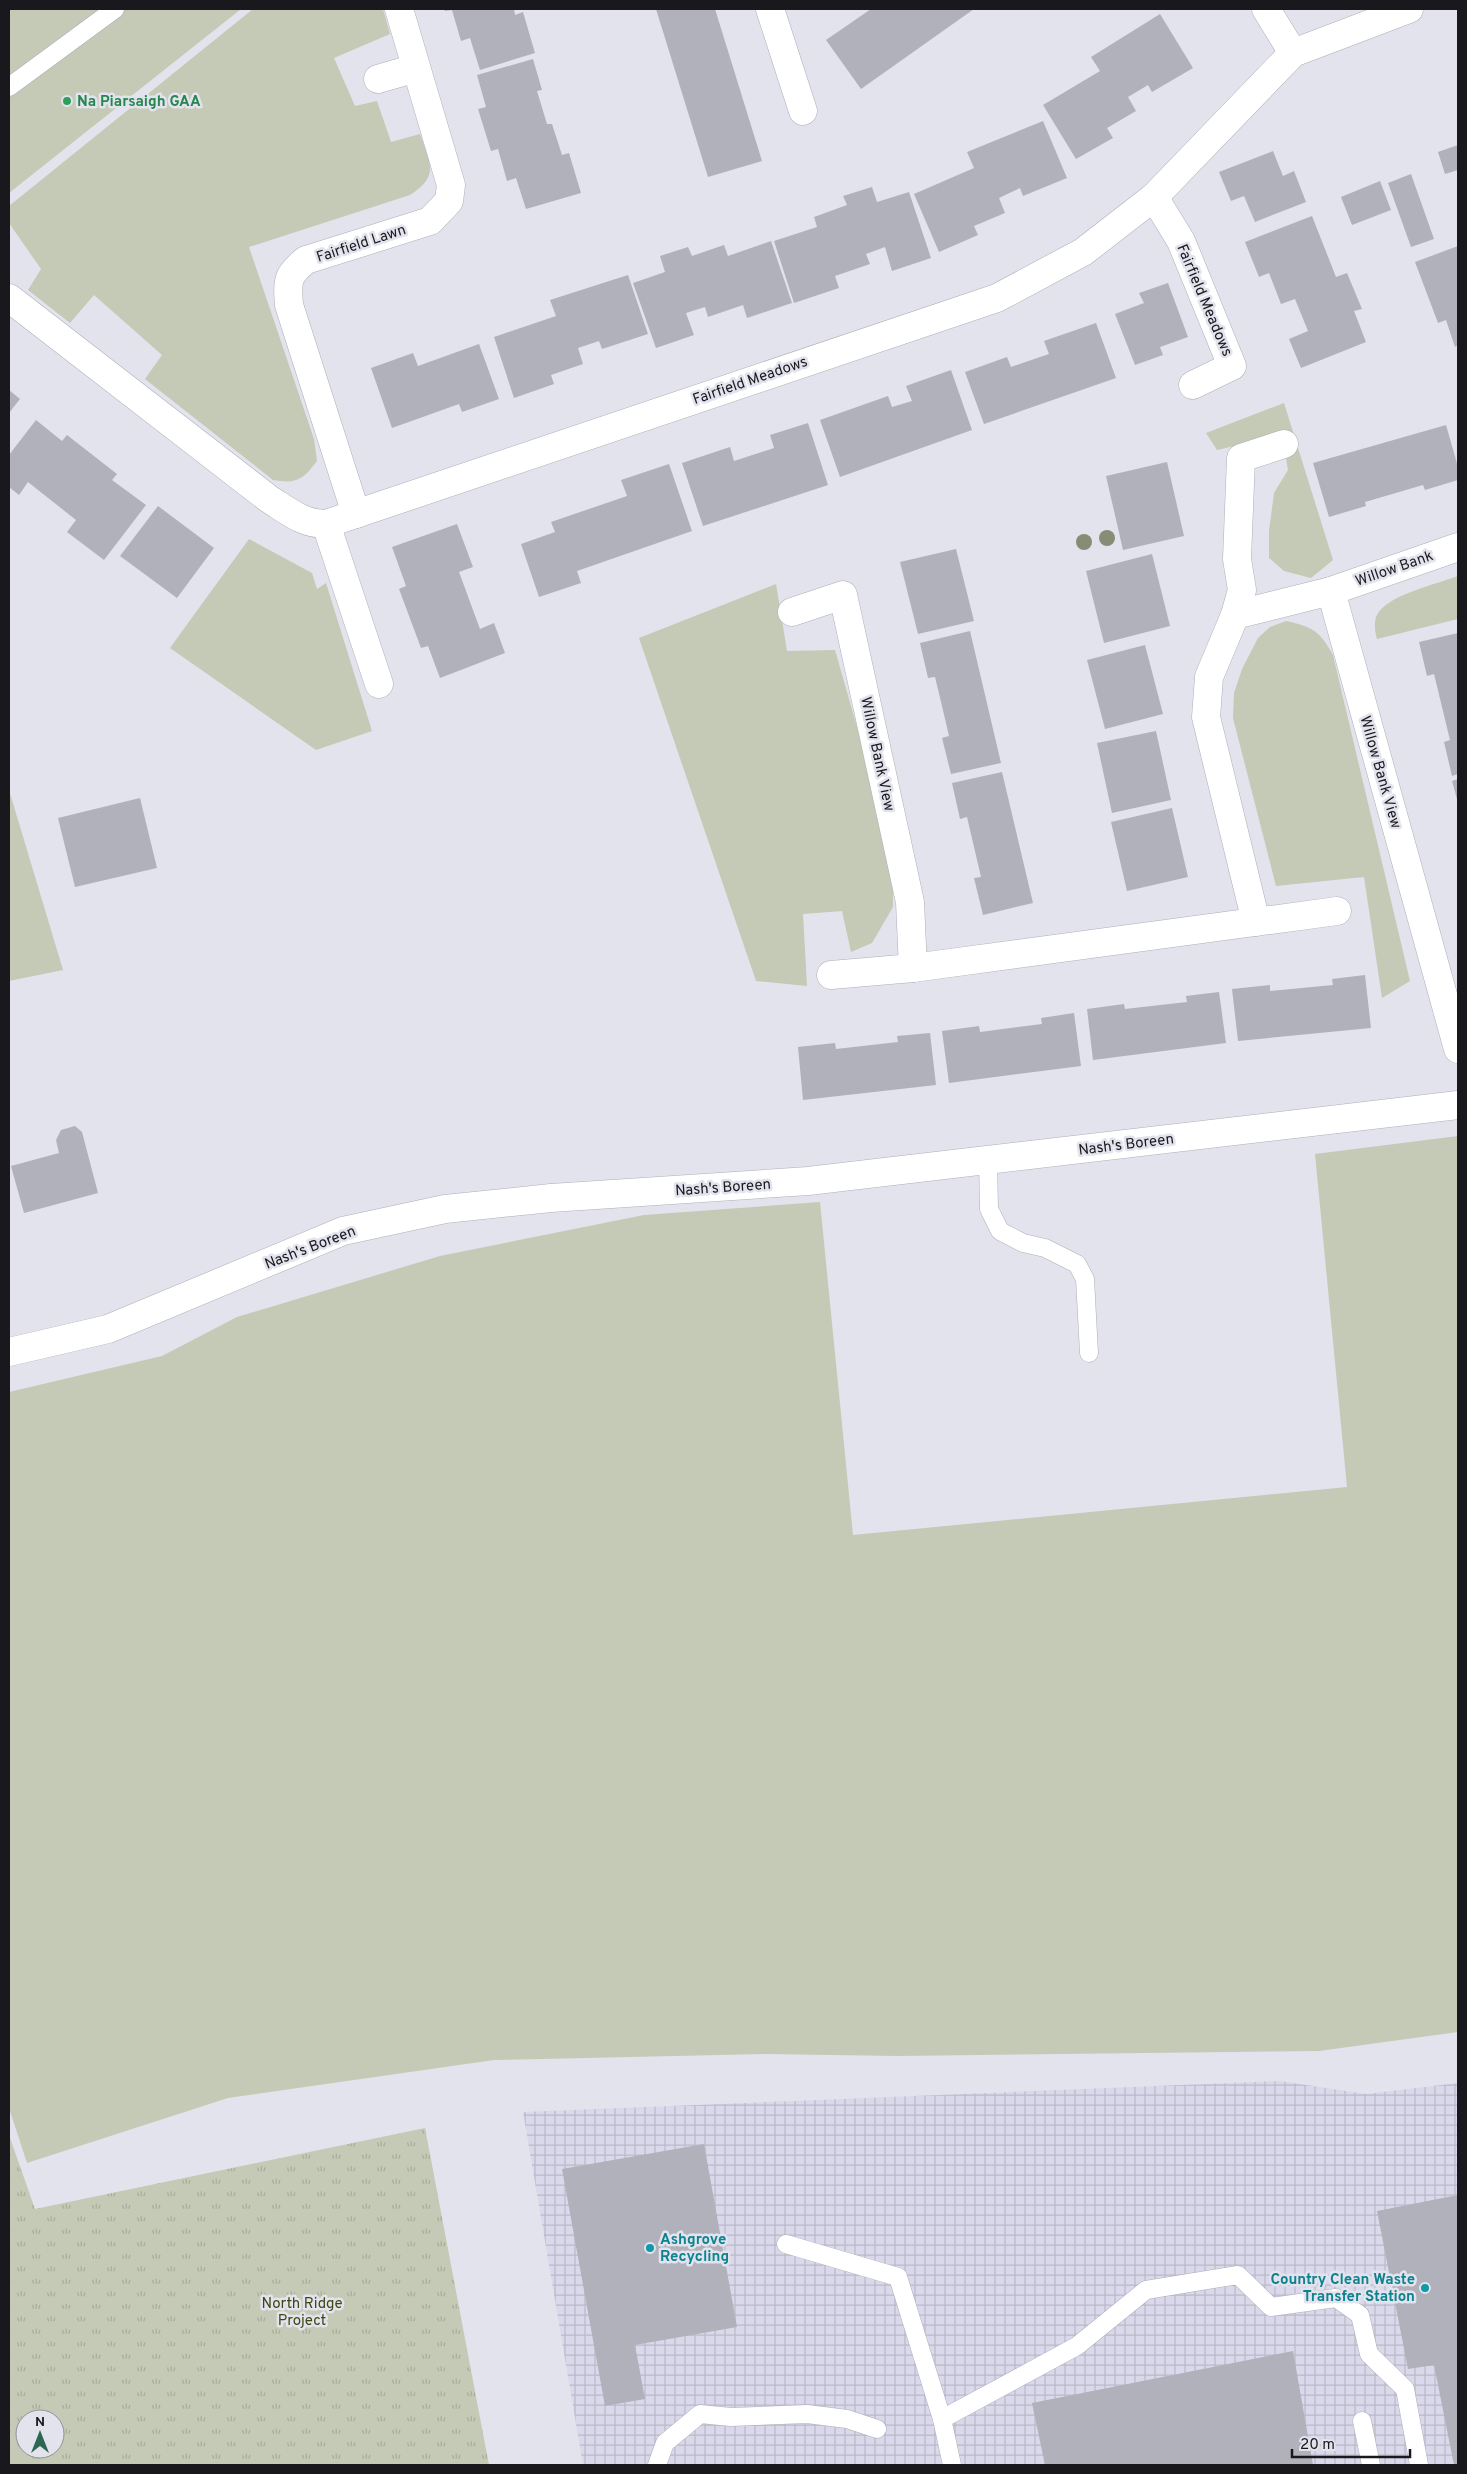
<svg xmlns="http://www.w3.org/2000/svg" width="1467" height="2474" font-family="Overpass,sans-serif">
	<defs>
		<pattern id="industrial-grid" width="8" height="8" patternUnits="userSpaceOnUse" patternTransform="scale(1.25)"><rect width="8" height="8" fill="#d9d9eb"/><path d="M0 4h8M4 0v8" fill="none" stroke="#babac9"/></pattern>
		<pattern id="park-tufts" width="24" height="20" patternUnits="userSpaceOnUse" patternTransform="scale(1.25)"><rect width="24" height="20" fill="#c4cab6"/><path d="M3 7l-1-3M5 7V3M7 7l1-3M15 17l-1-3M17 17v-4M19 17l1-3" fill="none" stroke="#a8ad9c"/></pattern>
	</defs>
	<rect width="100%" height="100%" fill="#e2e3ed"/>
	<polygon fill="url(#industrial-grid)" points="1280,2081 1366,2094 1458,2083 1458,2465 583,2465 523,2112"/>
	<g fill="#c4cab6">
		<polygon points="9,9 241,9 9,193"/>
		<path d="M253,9H383L390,34L334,58L355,106L377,101L391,142L420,134C430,163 440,176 410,195L249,247L314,439L317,461C303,480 296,484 273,480L145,379L162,355L94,295L70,323L28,290L41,269L9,223V206Z"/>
		<polygon points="1284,403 1333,560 1311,578 1284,571 1269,558 1269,531 1274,493 1288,470 1282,435 1217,450 1206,433"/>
		<polygon points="249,539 312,573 317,589 326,583 372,731 316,750 170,648"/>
		<path d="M1458,576V619L1377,639C1375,631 1373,621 1378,613C1391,594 1437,584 1458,576Z"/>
		<polygon points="776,584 787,651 835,650 893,853 893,907 872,943 851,952 842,911 803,914 807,986 756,981 639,638"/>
		<path d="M1286,621C1313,627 1320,631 1333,655L1410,981L1382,998L1364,877L1276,886L1233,718L1234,693L1242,669L1258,638L1270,627Z"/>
		<polygon points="9,790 63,970 9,981"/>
		<polygon points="1458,1136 1458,2032 1319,2051 898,2056 765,2054 494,2060 228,2098 27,2163 9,2108 9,1392 162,1356 237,1317 440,1256 644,1215 820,1202 853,1535 1347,1487 1315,1154"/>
	</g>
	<path fill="url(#park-tufts)" fill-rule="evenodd" d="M425,2128L489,2465H9V2135L35,2209ZM25,2419H55V2449H25Z"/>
	<g fill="#b1b1bb">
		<polygon points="444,9 514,9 515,15 523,12 535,53 480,70 470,38 461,41 452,10 445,11"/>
		<polygon points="656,9 715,9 762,161 708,177"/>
		<polygon points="871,9 974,9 861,89 826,40"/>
		<polygon points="1160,14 1193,68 1152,92 1148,85 1128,97 1136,111 1107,128 1113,138 1076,159 1043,105 1100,71 1091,57"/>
		<polygon points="533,59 542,90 537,91 547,124 552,124 562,155 569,153 581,193 526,209 516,178 507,181 498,149 491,151 478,109 486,107 477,75"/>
		<polygon points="1043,121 1067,178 1023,196 1020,188 999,198 1005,213 974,226 978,235 939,252 914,194 974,168 967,152"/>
		<polygon points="1458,145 1458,170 1445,174 1438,152"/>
		<polygon points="1273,151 1283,176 1294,171 1306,202 1255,222 1244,196 1231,201 1219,172"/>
		<polygon points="1411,174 1434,239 1411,247 1388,183"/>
		<polygon points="1380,181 1391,210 1352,225 1341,197"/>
		<polygon points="872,187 877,202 909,192 931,258 892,271 885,247 866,254 870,264 835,276 839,288 794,303 774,241 817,227 814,217 847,205 843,196"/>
		<polygon points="1312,216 1336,277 1347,273 1362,309 1354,311 1366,342 1301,368 1289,339 1308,331 1295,299 1281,304 1269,273 1259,277 1245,242"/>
		<polygon points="771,241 792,303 747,318 743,305 708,317 705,307 686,313 694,335 656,348 633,283 665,272 660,256 688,247 692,256 724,245 728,256"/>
		<polygon points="1458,246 1458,345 1455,347 1446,320 1438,323 1415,262"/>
		<polygon points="628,275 648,334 602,349 599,341 578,348 583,364 551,375 554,384 514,398 494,337 556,316 550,300"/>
		<polygon points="1168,283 1188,337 1160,347 1163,355 1135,365 1115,314 1144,303 1139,293"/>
		<polygon points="1096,323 1116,378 984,424 965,372 1007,357 1011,367 1049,354 1044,341"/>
		<polygon points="479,344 499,399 462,412 459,404 392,428 371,368 413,353 418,366"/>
		<polygon points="951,370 972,430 840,477 820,420 888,396 892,407 912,401 906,386"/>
		<polygon points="9,390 20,399 9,413"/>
		<polygon points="36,420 62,441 67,435 117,474 112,480 146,505 104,560 67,532 76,520 28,482 19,495 9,487 9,455"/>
		<polygon points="808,423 828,485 703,526 682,463 730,447 734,461 774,448 770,435"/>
		<polygon points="1446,425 1458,467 1458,480 1425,490 1423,485 1365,502 1366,506 1329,517 1313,463"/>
		<polygon points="1167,462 1184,536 1123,550 1106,476"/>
		<polygon points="669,464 692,531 577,571 581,583 539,597 521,544 555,532 551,522 627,496 621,480"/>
		<polygon points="158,506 214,548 177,598 120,556"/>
		<polygon points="457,524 473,567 459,572 480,629 494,623 505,653 440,678 428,646 421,648 399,589 406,586 392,547"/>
		<polygon points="956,549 974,621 918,634 900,562"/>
		<polygon points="1152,554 1170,626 1104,643 1086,571"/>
		<polygon points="970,631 1001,763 951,774 942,738 949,736 942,706 935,677 928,678 920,643"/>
		<polygon points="1458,633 1458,774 1452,776 1444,742 1450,740 1434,674 1427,676 1419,642"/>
		<polygon points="1145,645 1163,714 1105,729 1087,660"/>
		<polygon points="1156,731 1171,800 1112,813 1097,743"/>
		<polygon points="1002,772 1033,903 983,915 974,878 981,877 967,817 960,819 952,783"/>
		<polygon points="1458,779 1458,803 1452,781"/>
		<polygon points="140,798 157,868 75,887 58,818"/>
		<polygon points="1172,808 1188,877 1127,891 1111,822"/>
		<polygon points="1365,975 1371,1028 1238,1041 1232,989 1270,985 1270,991 1333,985 1332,979"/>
		<polygon points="1219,992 1226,1043 1093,1060 1087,1009 1124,1004 1125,1009 1187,1002 1186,996"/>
		<polygon points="1074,1013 1081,1066 949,1083 942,1031 979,1026 980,1032 1042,1024 1041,1018"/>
		<polygon points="930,1033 936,1085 803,1100 798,1047 835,1043 836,1049 898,1042 897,1036"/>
		<polygon points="75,1126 82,1132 98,1193 24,1213 11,1166 59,1153 56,1140 61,1130"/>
		<polygon points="704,2144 737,2327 635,2345 645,2399 605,2406 562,2169"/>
		<polygon points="1458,2195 1458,2465 1454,2465 1434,2365 1408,2369 1377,2211"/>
		<polygon points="1293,2351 1313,2465 1045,2465 1032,2403"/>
	</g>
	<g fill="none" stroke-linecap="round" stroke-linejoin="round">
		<defs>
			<g id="service">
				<polyline points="9,87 115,9"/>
				<polyline points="988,1160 989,1209 1000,1231 1023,1243 1045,1248 1077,1264 1085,1279 1089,1353"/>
				<polyline points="786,2244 898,2277 942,2419 952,2465"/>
				<polyline points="942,2419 1077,2346 1146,2290 1238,2275 1271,2307 1336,2298 1360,2315 1369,2354 1405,2389 1419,2465"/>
				<polyline points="1362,2421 1371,2465"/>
				<polyline points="657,2465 665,2443 700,2414 731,2417 807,2414 847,2419 877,2429"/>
			</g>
			<g id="minor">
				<polyline points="770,9 803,111"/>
				<polyline points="1266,9 1293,53"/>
				<polyline points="378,79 416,68"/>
				<polyline points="1154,197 1181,241 1232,366 1193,385"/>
				<path d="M9,298L269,499C288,511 303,524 326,524L379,684"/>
				<path d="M356,514L289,305C287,281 287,275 306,260L430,221L449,201L451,185L399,9"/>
				<polyline points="326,524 997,298 1083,252 1154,197 1293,53 1409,9"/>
				<polyline points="1331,591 1458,1049"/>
				<polyline points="792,612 843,595 910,902 913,968"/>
				<polyline points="1235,615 1242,590 1237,559 1241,458 1284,444"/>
				<polyline points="1256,922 1206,717 1209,677 1235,615 1331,591 1458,547"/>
				<polyline points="831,975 913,968 1337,911"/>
				<polyline points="9,1352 108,1329 343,1231 445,1209 551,1198 808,1181 1458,1105"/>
			</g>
		</defs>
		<use href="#service" stroke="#aeaeb8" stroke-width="19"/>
		<use href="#minor" stroke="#aeaeb8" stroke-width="29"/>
		<use href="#service" stroke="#fff" stroke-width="18"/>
		<use href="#minor" stroke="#fff" stroke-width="28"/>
	</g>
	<g fill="#878d75">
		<circle cx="1107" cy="538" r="8"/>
		<circle cx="1084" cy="542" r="8"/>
	</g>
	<circle fill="#2e9e5b" stroke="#e2e3ed" stroke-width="2" cx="67" cy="101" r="5"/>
	<g fill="#0f9aa8" stroke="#e2e3ed" stroke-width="2">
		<circle cx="650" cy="2248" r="5"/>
		<circle cx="1425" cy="2288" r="5"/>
	</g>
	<g text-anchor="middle" stroke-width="5" stroke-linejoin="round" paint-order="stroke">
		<g font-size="15" font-weight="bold" fill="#27864d" stroke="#e2e3ed" text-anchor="start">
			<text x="77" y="106">Na Piarsaigh GAA</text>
		</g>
		<g font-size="15" fill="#19191d" stroke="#e2e3ed">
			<text transform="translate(361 243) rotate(-18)" y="5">Fairfield Lawn</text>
			<text transform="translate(1205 300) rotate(67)" y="5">Fairfield Meadows</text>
			<text transform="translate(750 380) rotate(-19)" y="5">Fairfield Meadows</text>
			<text transform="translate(1394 568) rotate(-19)" y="5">Willow Bank</text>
			<text transform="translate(878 754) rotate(78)" y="5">Willow Bank View</text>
			<text transform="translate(1381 772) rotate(74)" y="5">Willow Bank View</text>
			<text transform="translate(1126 1144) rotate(-7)" y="5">Nash's Boreen</text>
			<text transform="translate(723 1187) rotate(-4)" y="5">Nash's Boreen</text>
			<text transform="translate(310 1247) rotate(-21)" y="5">Nash's Boreen</text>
		</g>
		<g font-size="15" font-weight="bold" fill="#0d838f" stroke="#e2e3ed" text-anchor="start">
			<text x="660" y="2244">Ashgrove<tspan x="660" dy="17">Recycling</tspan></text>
			<text x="1415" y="2284" text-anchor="end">Country Clean Waste<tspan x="1415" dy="17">Transfer Station</tspan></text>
		</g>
		<g font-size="15" fill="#3c4712" stroke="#e2e3ed">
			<text x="302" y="2308">North Ridge<tspan x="302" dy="17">Project</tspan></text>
		</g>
	</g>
	<rect width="1467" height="2474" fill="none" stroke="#19191d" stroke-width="20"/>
	<g transform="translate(40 2434)"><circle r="24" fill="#e2e3ed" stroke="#92929a"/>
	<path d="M0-4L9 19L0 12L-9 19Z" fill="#2d6751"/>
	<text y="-8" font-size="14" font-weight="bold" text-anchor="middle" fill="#19191d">N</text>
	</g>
	<path d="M1292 2449v8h118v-8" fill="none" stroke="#19191d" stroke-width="2.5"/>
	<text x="1300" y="2449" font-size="15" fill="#19191d" stroke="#e2e3ed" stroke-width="4" paint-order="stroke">20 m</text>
</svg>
